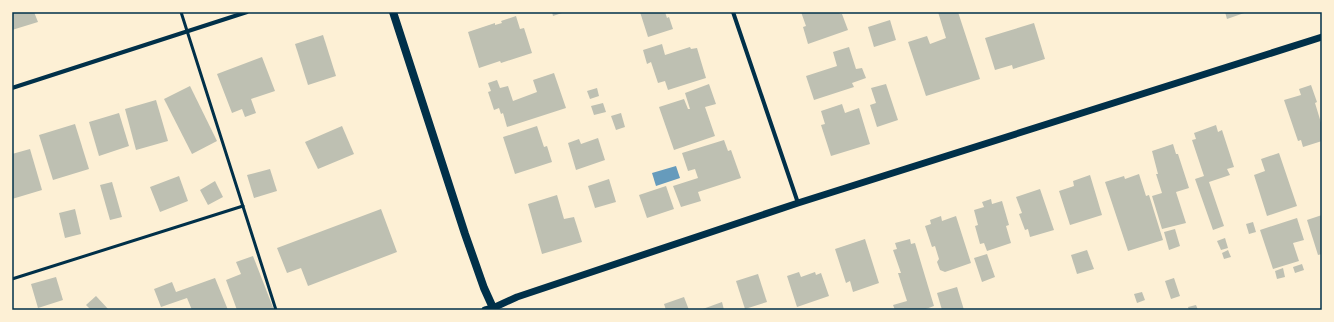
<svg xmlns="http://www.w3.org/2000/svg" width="1334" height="322" font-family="'Exo 2',sans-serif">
	<rect width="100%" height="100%" fill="#fdf0d5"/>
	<polygon fill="#669bbc" points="676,166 680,178 656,186 652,173"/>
	<g fill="#bec0b2">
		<polygon points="12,12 34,12 38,22 12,30"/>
		<polygon points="552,12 565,12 553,16"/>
		<polygon points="640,12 665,12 667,18 669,17 673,29 648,37"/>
		<polygon points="801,12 839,12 840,14 842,14 848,30 808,44 803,27 806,26"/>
		<polygon points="938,12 958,12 980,79 926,96 908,42 927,36 930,44 946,38"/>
		<polygon points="1225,12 1247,12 1227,19"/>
		<polygon points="516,16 520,29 524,28 532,53 501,63 500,61 479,68 468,32 495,23 495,25 502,23 501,21"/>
		<polygon points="890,20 896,40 874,47 868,27"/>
		<polygon points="1034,23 1045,59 1013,69 1012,65 995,70 985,38"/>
		<polygon points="323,35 336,76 308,85 295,44"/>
		<polygon points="662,44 665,55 690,47 691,49 697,48 706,78 668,90 665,81 658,83 651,62 647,64 643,50"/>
		<polygon points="849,47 856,69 862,68 866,78 852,83 854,87 814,100 806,76 837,66 833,52"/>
		<polygon points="262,57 275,91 251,99 256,113 245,117 242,109 232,113 217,74"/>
		<polygon points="554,73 566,108 507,127 503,113 501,114 499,108 494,110 488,92 491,91 488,83 497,80 500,88 508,86 513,101 537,92 533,80"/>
		<polygon points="709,84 716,104 705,107 715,136 674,150 659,107 684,99 688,109 690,109 685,93"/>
		<polygon points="886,84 898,120 877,127 870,105 876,103 871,88"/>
		<polygon points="1311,85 1317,102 1315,103 1322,126 1322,133 1321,134 1322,141 1303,147 1301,140 1298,141 1284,100 1301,95 1299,89"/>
		<polygon points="190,86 217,141 192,154 164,99"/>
		<polygon points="597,88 599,96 590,99 587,91"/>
		<polygon points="156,100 168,141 136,150 125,109"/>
		<polygon points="603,103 606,112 594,115 591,106"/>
		<polygon points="842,104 845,113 859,108 870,144 831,156 821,125 825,124 821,111"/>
		<polygon points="119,113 129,146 99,156 89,122"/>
		<polygon points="621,113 625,127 616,130 611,116"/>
		<polygon points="75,124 89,169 53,180 39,135"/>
		<polygon points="1216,125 1218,132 1222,130 1234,167 1227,169 1230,175 1209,182 1224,226 1213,230 1195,179 1204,176 1192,140 1196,139 1194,133"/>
		<polygon points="342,126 354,154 318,169 305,142"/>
		<polygon points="537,126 544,147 547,146 552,162 515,174 503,137"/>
		<polygon points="598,138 605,160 576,170 568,143 579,139 581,144"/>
		<polygon points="724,140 728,151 731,150 741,178 698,192 701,201 681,207 673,186 698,178 695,169 688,171 682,153"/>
		<polygon points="1173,144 1176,154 1178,154 1189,188 1176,192 1186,223 1162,229 1152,196 1162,193 1156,174 1158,174 1152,151"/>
		<polygon points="30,149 42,190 12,199 12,154"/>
		<polygon points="1279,153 1297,206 1267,216 1254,175 1265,171 1261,159"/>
		<polygon points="270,169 277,191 254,198 247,175"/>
		<polygon points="1139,174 1146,196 1149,195 1163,240 1128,251 1105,182 1124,176 1125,179"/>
		<polygon points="1090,175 1102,215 1070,225 1059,191 1074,186 1073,181"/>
		<polygon points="179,176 188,201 160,212 150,187"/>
		<polygon points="609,179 616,202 595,208 588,186"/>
		<polygon points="215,181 223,197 208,205 200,190"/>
		<polygon points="112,182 122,217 110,220 100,185"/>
		<polygon points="666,186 674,209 647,218 639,195"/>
		<polygon points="1040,189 1054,230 1030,237 1028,229 1025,230 1019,214 1022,213 1016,197"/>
		<polygon points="557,195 564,219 574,217 582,242 542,254 528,204"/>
		<polygon points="991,199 992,204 1002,201 1009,225 1006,226 1011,243 987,251 984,243 980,244 975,226 978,225 974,210 984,207 982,202"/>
		<polygon points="75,209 81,234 65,238 59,213"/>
		<polygon points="381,209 397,252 308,286 301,268 287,273 277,248"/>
		<polygon points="1322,215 1322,254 1318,255 1307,220"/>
		<polygon points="941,216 942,221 956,216 971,263 945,272 940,270 937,262 939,259 935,246 932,247 925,226 931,224 930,220"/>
		<polygon points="1297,218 1304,240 1293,243 1299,261 1273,269 1260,230"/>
		<polygon points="1253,222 1256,232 1249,234 1246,224"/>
		<polygon points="1175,229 1180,246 1169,250 1164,232"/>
		<polygon points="1225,238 1228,248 1221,250 1217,241"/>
		<polygon points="865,239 879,283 853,292 850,281 846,283 835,249"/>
		<polygon points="910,239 911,244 915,243 934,306 923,310 895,310 893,305 907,301 898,273 901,273 893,250 897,249 895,243"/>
		<polygon points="1087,250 1094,269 1077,274 1071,255"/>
		<polygon points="1228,250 1231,257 1224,259 1222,253"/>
		<polygon points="987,254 995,277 982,282 974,258"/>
		<polygon points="253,256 274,310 237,310 226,280 241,274 236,262"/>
		<polygon points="1302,264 1304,270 1295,273 1293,267"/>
		<polygon points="1283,268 1285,277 1277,279 1275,271"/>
		<polygon points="799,272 801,277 815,272 816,275 821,273 829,296 797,307 787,276"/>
		<polygon points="758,274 767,302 745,309 736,281"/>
		<polygon points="56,277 63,300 38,308 31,284"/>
		<polygon points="215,278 228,310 192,310 187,298 161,307 154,289 172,282 176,292"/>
		<polygon points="1174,278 1180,296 1171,299 1165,281"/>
		<polygon points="957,287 964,310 942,310 937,293"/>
		<polygon points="1142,292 1145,300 1137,303 1134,294"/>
		<polygon points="96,296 109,310 91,310 86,305"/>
		<polygon points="684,297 689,310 666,310 664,304"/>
		<polygon points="722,302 724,310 700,310"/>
		<polygon points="1196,305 1198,310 1189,310 1188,307"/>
	</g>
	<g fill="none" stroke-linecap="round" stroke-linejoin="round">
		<g stroke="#003049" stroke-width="3">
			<polyline points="181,12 276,310"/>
			<polyline points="12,279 243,206"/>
		</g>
		<g stroke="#003049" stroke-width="4">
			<polyline points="733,12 798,203"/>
			<polyline points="12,88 247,12"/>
		</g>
		<polyline stroke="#003049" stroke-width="7" points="485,310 493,308 517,297 798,203 1322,37"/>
		<polyline stroke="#003049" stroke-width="8" points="393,12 465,234 484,288 494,310"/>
	</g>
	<rect width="1334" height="322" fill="none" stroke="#fdf0d5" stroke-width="26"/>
	<rect x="13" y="13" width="1308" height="296" fill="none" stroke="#003049" stroke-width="1.5"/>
</svg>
